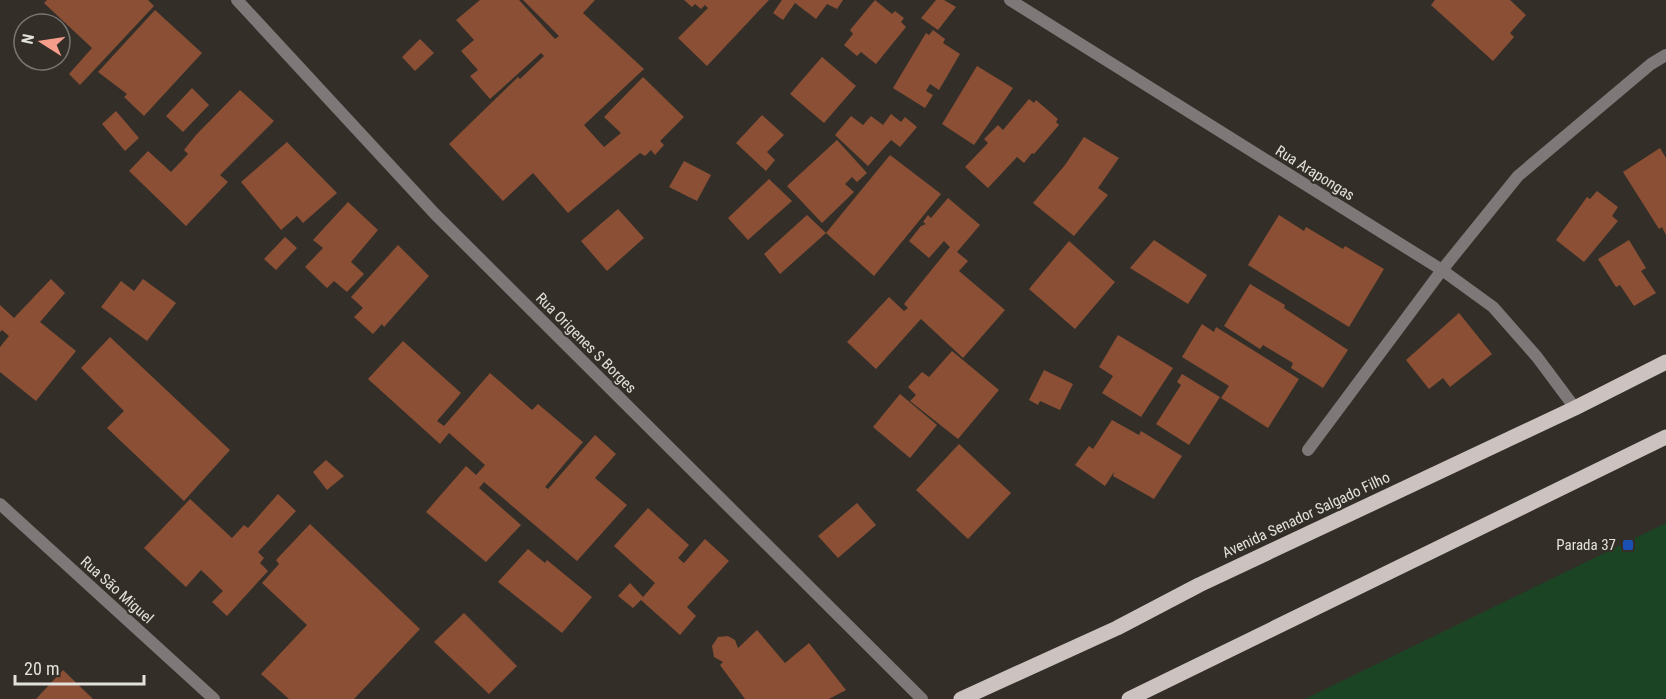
<svg xmlns="http://www.w3.org/2000/svg" width="1666" height="699" font-family="'Roboto Condensed',sans-serif">
	<rect width="100%" height="100%" fill="#332f28"/>
	<polygon fill="#1b4424" points="1666,523 1666,699 1305,699"/>
	<g fill="#8a4f34">
		<polygon points="47,0 148,0 154,6 80,85 69,74 92,48 44,3"/>
		<polygon points="480,0 519,0 555,39 559,36 523,0 595,0 583,13 644,69 584,125 604,147 621,133 604,117 643,77 684,117 660,141 664,145 655,155 651,150 645,156 640,153 568,213 533,173 503,201 449,144 518,77 520,79 544,56 541,53 490,99 470,76 478,70 461,51 474,40 456,20"/>
		<polygon points="684,0 769,0 707,66 678,38 708,8 705,5 701,9 695,4 692,7"/>
		<polygon points="782,0 843,0 837,9 827,4 816,19 795,3 783,20 773,13"/>
		<polygon points="875,0 892,14 895,11 904,18 901,22 906,27 876,64 861,52 857,56 844,45 853,34 850,30"/>
		<polygon points="936,0 944,0 956,7 938,30 921,18"/>
		<polygon points="1435,0 1510,0 1526,15 1510,33 1514,37 1493,61 1431,5"/>
		<polygon points="155,10 202,53 144,116 124,97 127,94 98,72"/>
		<polygon points="933,30 945,39 943,43 960,54 939,90 930,84 926,91 933,95 925,108 893,88 926,33 929,35"/>
		<polygon points="420,39 434,53 415,71 402,57"/>
		<polygon points="822,57 856,86 824,123 790,94"/>
		<polygon points="977,66 1013,88 974,145 942,124"/>
		<polygon points="192,88 209,105 183,132 166,116"/>
		<polygon points="240,90 274,121 220,175 228,182 186,226 129,171 148,151 171,172 188,154 184,150 196,135"/>
		<polygon points="1029,99 1034,103 1036,100 1058,119 1056,122 1059,125 1034,154 1032,153 1024,163 1017,157 988,188 965,167 988,143 984,139 998,125 1003,130"/>
		<polygon points="116,111 139,138 125,151 102,124"/>
		<polygon points="891,114 901,122 905,117 917,127 900,147 891,140 868,166 835,135 851,116 863,125 871,116 883,125"/>
		<polygon points="762,115 784,135 767,152 775,160 766,171 736,143"/>
		<polygon points="1084,137 1119,158 1098,188 1108,195 1074,236 1033,203 1065,165"/>
		<polygon points="837,140 867,173 857,182 852,177 845,184 854,192 822,223 787,186"/>
		<polygon points="287,142 337,193 303,223 297,216 281,230 241,182"/>
		<polygon points="1660,148 1666,158 1666,235 1662,227 1659,229 1623,172"/>
		<polygon points="890,155 941,194 874,276 826,233"/>
		<polygon points="684,161 711,175 697,201 669,187"/>
		<polygon points="769,179 792,201 748,240 728,218"/>
		<polygon points="1597,191 1618,207 1612,216 1618,221 1584,262 1556,240 1587,197 1590,199"/>
		<polygon points="948,198 980,225 957,252 968,261 959,271 1005,310 963,358 921,319 876,369 847,342 889,297 904,311 908,308 904,304 950,247 944,241 929,258 909,241 921,226 926,224 923,222 928,215 931,218"/>
		<polygon points="348,202 378,230 351,262 364,274 347,292 334,281 327,288 305,267 323,248 313,240"/>
		<polygon points="618,209 644,238 607,271 581,241"/>
		<polygon points="807,215 826,233 780,274 764,254"/>
		<polygon points="1279,215 1304,231 1306,227 1343,249 1345,246 1384,269 1349,327 1248,265"/>
		<polygon points="285,237 297,248 276,270 264,259"/>
		<polygon points="1154,240 1207,275 1188,304 1130,268"/>
		<polygon points="1629,240 1646,268 1641,271 1656,293 1634,306 1620,285 1616,287 1598,259"/>
		<polygon points="1069,241 1115,282 1075,329 1029,289"/>
		<polygon points="398,245 429,276 384,327 382,324 373,334 354,317 363,308 351,297"/>
		<polygon points="51,279 65,293 40,322 76,351 36,401 0,372 0,347 9,336 2,330 0,332 0,305 14,318"/>
		<polygon points="143,279 176,303 147,341 101,307 121,281 134,291"/>
		<polygon points="1250,284 1285,305 1284,308 1348,350 1323,388 1291,368 1293,363 1263,345 1260,349 1224,326"/>
		<polygon points="1459,313 1492,354 1450,387 1443,378 1429,389 1406,360"/>
		<polygon points="1202,324 1214,332 1216,327 1299,379 1268,428 1221,398 1229,386 1182,357"/>
		<polygon points="1118,335 1173,368 1141,417 1102,393 1113,376 1099,367"/>
		<polygon points="110,337 230,450 184,501 107,428 124,411 81,368"/>
		<polygon points="403,341 461,393 437,421 444,426 490,373 532,410 538,404 583,442 545,487 548,489 595,435 616,454 595,478 627,505 577,561 484,482 479,488 521,525 486,562 426,512 466,466 476,475 485,465 449,433 440,444 368,379"/>
		<polygon points="952,351 999,390 958,439 910,401 916,395 908,387 922,372 929,377"/>
		<polygon points="1044,370 1073,384 1060,410 1040,401 1038,405 1029,400"/>
		<polygon points="1182,374 1220,397 1189,445 1156,424 1181,385 1177,382"/>
		<polygon points="900,394 937,425 910,458 873,427"/>
		<polygon points="1112,420 1139,435 1141,431 1182,456 1154,499 1113,476 1114,472 1105,486 1075,465 1089,446 1093,449"/>
		<polygon points="959,444 1011,493 968,539 916,490"/>
		<polygon points="326,460 344,476 327,490 313,472"/>
		<polygon points="278,494 296,511 258,552 264,558 260,563 268,571 227,616 212,602 223,591 201,570 186,587 144,548 190,499 232,538 244,525 248,528"/>
		<polygon points="857,503 876,525 838,558 818,536"/>
		<polygon points="648,508 689,545 678,558 684,563 705,539 729,561 687,607 696,616 680,635 641,600 633,608 618,596 630,583 643,597 655,583 614,546"/>
		<polygon points="310,524 420,629 354,699 289,699 261,674 307,625 262,583 279,564 276,560"/>
		<polygon points="528,549 545,563 547,560 592,597 562,633 498,582"/>
		<polygon points="464,613 517,666 489,694 434,642"/>
		<polygon points="757,630 785,663 809,643 846,690 829,699 745,699 720,665 723,662 714,657 712,646 718,637 728,636 735,640 738,648"/>
		<polygon points="63,670 93,699 36,699"/>
	</g>
	<g fill="none" stroke-linecap="round" stroke-linejoin="round">
		<g stroke="#7e7978" stroke-width="12">
			<polyline points="237,0 435,214 922,699"/>
			<polyline points="1308,450 1442,270 1518,176 1651,64 1666,55"/>
			<polyline points="0,504 214,699"/>
		</g>
		<polyline stroke="#7e7978" stroke-width="12" points="1010,0 1442,270 1493,307 1537,357 1575,408"/>
		<g stroke="#ccc3c0" stroke-width="15">
			<polyline points="961,699 1117,628 1199,585 1575,408 1666,362"/>
			<polyline points="1129,699 1666,437"/>
		</g>
	</g>
	<rect fill="#1a4fb4" stroke="#332f28" stroke-width="2" x="1622" y="539" width="12" height="12" rx="3"/>
	<g text-anchor="middle" stroke-width="4.5" stroke-linejoin="round" paint-order="stroke">
		<g font-size="15" fill="#e3e1dc" stroke="#332f28">
			<text transform="translate(1315 173) rotate(32)" y="5">Rua Arapongas</text>
			<text transform="translate(586 343) rotate(45)" y="5">Rua Origenes S Borges</text>
			<text transform="translate(1306 515) rotate(-25)" y="5">Avenida Senador Salgado Filho</text>
			<text transform="translate(117 590) rotate(42)" y="5">Rua São Miguel</text>
		</g>
		<g font-size="15" fill="#e3e1dc" stroke="#332f28" text-anchor="end">
			<text x="1616" y="550">Parada 37</text>
		</g>
	</g>
	<g transform="translate(42 42) rotate(282)"><circle r="28" fill="#332f28" stroke="#797670" stroke-width="1.5"/>
	<path d="M0-4.5L10 22L0 15L-10 22Z" fill="#f49d8b"/>
	<text y="-9" font-size="16" font-weight="bold" text-anchor="middle" fill="#e3e1dc">N</text>
	</g>
	<path d="M15 675v9h129v-9" fill="none" stroke="#e3e1dc" stroke-width="3"/>
	<text x="24" y="675" font-size="18" fill="#e3e1dc" stroke="#332f28" stroke-width="4.5" paint-order="stroke">20 m</text>
</svg>
